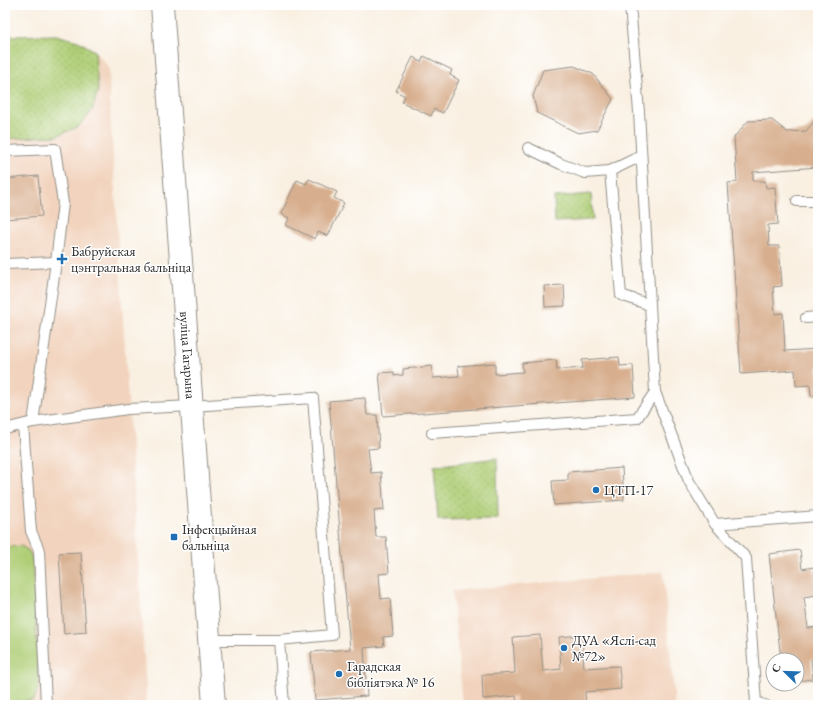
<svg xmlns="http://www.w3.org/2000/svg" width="823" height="710" font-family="'EB Garamond',serif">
	<defs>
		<pattern id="park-dots" width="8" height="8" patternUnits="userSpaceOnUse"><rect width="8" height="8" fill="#afce76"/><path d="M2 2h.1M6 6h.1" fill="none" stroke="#97b166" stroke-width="1.8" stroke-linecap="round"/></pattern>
	</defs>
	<rect width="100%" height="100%" fill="#fff"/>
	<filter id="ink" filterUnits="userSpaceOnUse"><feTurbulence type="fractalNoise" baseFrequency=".025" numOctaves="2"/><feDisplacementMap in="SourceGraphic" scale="8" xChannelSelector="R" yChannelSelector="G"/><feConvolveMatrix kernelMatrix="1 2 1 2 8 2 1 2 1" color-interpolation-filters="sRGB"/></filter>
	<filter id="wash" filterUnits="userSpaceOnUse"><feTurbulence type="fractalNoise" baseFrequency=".012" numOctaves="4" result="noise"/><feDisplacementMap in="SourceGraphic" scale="16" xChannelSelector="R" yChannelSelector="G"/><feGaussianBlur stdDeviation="0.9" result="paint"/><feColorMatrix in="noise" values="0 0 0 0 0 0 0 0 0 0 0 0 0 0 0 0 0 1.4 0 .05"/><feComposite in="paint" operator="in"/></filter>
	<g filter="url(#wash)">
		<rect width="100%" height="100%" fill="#f9f0e2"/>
		<g fill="#f2d4be">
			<polygon points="56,35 78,41 95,51 109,68 110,109 147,705 5,705 5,36"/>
			<polygon points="663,572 675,705 463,705 452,591"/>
		</g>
		<polygon fill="#afce76" stroke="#6d7c50" points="21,546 28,550 32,557 39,686 34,700 5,704 5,547"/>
		<g fill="url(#park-dots)" stroke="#6d7c50">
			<polygon points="56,35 78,41 95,51 98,90 92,111 78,127 56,136 5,139 5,36"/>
			<polygon points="591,194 593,220 555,222 554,197"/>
			<polygon points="497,458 498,519 438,520 434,466"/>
		</g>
		<g id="blocks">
			<g fill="#d8af8e">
				<polygon points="424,56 452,70 450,75 459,80 443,113 434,109 431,116 402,102 405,96 396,91 413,57 421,62"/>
				<polygon points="574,66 593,74 613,99 597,130 578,133 537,113 533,96 543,70"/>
				<polygon points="818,117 818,167 753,172 753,181 765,181 766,188 775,187 778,224 768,225 769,246 779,246 782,286 773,287 775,314 783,313 785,351 818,349 818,395 811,396 810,385 796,386 795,370 741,374 728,183 737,182 734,137 748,121 772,120 787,132 806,131"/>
				<polygon points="38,176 42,216 5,219 5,179"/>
				<polygon points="309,179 337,192 334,198 344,203 328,236 318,232 315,239 286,225 289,218 281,214 297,180 306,184"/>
				<polygon points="564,285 565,306 545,307 544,286"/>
				<polygon points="619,357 620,366 633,365 635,397 383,416 379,373 394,372 394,376 403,375 403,369 432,366 433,378 459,376 458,366 495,363 495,374 523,372 522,363 556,360 557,370 583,368 582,360"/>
				<polygon points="365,398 367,415 377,415 379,448 368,449 371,473 381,472 384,510 374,511 376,537 386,537 389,573 379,574 381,599 390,598 393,636 383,637 384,646 364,648 367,696 315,700 311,652 350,649 329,401"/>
				<polygon points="622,468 624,500 554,505 552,481 568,480 568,472"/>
				<polygon points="800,550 802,569 814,567 817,595 804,597 808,628 818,627 818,659 811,660 813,679 797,681 797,660 781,660 769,554"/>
				<polygon points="81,552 86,632 64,634 59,553"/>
				<polygon points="540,635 543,671 561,669 559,637 582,635 584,668 619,666 621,689 585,692 586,705 517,705 516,696 483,699 482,675 515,673 513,637"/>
			</g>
		</g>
	</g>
	<g filter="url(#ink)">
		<use href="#blocks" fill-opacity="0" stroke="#928e86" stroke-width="1"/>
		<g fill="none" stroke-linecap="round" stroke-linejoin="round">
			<defs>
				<g id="service">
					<polyline points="528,148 561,164 585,173 610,171"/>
					<polyline points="5,151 55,149 63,203 56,262 33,422"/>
					<polyline points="641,156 610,171 621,295 650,305"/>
					<polyline points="797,201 818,201"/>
					<polyline points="5,264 56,262"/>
					<polyline points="806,318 818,317"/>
					<polyline points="655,392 689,481 715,524 818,516"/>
					<polyline points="23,425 31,531 39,550 46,705"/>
					<polyline points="5,429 33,422 128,409 192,406 313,398 332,635 279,640 209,640"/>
					<polyline points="432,433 637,418 655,392 639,112 630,5"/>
					<polyline points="715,524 746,558 756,703 765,705"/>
					<polyline points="279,640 284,705"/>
				</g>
				<g id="secondary">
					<path id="s1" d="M162,5L214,705"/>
				</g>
			</defs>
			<use href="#service" stroke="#928e86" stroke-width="12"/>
			<use href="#secondary" stroke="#928e86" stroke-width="24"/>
			<use href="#service" stroke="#fff" stroke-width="10"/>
			<use href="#secondary" stroke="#fff" stroke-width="22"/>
		</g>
	</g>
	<g fill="#1f6fb2" stroke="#fff" stroke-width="1.5">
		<path d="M60 253h4v4h4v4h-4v4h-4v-4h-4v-4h4z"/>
		<circle cx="596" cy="490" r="4"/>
		<rect x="170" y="533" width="8" height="8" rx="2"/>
		<circle cx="564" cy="648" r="4"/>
		<circle cx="339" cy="674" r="4"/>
	</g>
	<g text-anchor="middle" stroke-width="3" stroke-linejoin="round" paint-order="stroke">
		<g font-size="14" fill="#2b2b2b" stroke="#fff" text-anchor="start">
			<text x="71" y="256">Бабруйская<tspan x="71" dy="16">цэнтральная бальніца</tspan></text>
			<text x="604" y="495">ЦТП-17</text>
			<text x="182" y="534">Інфекцыйная<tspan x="182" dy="16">бальніца</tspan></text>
			<text x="572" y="645">ДУА «Яслі-сад<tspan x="572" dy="16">№72»</tspan></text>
			<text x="347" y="671">Гарадская<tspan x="347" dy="16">бібліятэка № 16</tspan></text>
		</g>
		<g font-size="14" fill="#2b2b2b" stroke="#fff">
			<text dy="5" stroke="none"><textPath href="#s1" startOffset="351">вуліца Гагарына</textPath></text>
		</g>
	</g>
	<rect width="823" height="710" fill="none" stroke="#fff" stroke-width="20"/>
	<g transform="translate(785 672) rotate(293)"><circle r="19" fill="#ffffff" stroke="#aaaaaa"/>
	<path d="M0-3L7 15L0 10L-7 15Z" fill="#1f6fb2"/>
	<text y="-6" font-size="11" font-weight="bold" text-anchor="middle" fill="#2b2b2b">С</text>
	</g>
</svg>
